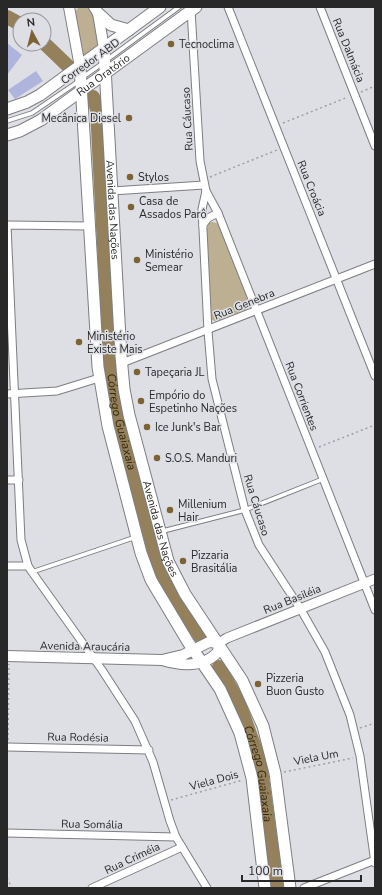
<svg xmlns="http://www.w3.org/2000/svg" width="382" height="895" font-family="'Nunito Sans',sans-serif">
	<rect width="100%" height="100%" fill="#dedfe4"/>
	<g fill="#bdaf92">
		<polygon points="79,7 89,7 92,10 99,46 83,57 74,13"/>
		<polygon points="212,222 217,223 219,226 250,303 250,307 246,310 217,322 212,320 211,317 207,229 209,223"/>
	</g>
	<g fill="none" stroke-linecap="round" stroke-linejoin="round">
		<g stroke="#94815c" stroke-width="14">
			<polyline points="7,17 20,24"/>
			<polyline points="44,43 69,67"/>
			<path id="s1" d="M93,97L97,109L110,364L116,409L156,558L169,589L200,636"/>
			<path id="s2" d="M219,667L239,703L260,762L277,888"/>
		</g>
	</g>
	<g fill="#aeb4dc">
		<polygon points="7,43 22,55 7,75"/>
		<polygon points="36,71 43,81 15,99 8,90"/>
	</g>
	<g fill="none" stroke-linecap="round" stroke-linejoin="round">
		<defs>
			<g id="service">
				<polyline points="108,59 179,7"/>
				<polyline points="83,77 103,63"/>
				<polyline points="7,121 32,113 79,81"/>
				<polyline points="163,531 245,510 323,479"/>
				<polyline points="32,572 136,537"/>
			</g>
			<g id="minor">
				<polyline points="228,7 375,376"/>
				<polyline points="320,7 375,146"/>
				<polyline points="191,10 200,161 206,191 202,209 208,331 212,379 245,510 259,545 300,608 325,652 350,715 360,756 375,863"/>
				<polyline points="112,191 204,185"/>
				<polyline points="206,191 218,213 375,610"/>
				<polyline points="203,225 208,218 218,213"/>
				<polyline points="89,226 7,225 21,540 28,566 32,572 102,670 135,721 153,762 170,821 176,837 207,888"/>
				<polyline points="122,363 375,264"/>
				<polyline points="7,394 57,391 99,378"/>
				<polyline points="7,480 19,480"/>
				<polyline points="7,566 28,566"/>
				<polyline points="7,747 149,750"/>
				<polyline points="7,833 176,837"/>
				<polyline points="92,888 182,847"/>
				<polyline points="304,888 375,860"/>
			</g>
			<polyline id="tertiary" points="219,643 227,638 375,579"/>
			<g id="secondary">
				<polyline points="69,7 80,67"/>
				<polyline points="94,7 98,13 104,49"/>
				<path d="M7,656L162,660L183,655L209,642L219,643L218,652C203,668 182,666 162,660"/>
			</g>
			<g id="primary">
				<polyline points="98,13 111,25 129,30"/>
				<path id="s3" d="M104,49L121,356L124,389L129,415L168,561L185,594L242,680L263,726L275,773L290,888"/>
				<polyline points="80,67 98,367 108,426 141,553 151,580 188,642 220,689 240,733 252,778 265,888"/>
				<polyline points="7,109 27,102 40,95 160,7"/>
				<path id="s4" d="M7,135L20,131L41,120L196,7"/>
			</g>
		</defs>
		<use href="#service" stroke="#7d7e82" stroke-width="5.5"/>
		<use href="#minor" stroke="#7d7e82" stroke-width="9"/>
		<use href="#tertiary" stroke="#7d7e82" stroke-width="11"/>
		<use href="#secondary" stroke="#7d7e82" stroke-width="12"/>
		<use href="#primary" stroke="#7d7e82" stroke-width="13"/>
		<g stroke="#9f9fa3" stroke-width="1.5" stroke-dasharray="2 3" stroke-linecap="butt">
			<polyline points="361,92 375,86"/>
			<polyline points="283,123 348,97"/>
			<polyline points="210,177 277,150"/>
			<polyline points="319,447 375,425"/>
			<polyline points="360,728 375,723"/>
			<polyline points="8,740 9,664"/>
			<polyline points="284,772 353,758"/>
			<polyline points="171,800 243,780"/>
			<polyline points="7,878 12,888"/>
		</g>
		<use href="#service" stroke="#fff" stroke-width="3.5"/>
		<use href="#minor" stroke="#fff" stroke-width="7"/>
		<use href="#tertiary" stroke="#fff" stroke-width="9"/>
		<use href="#secondary" stroke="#fff" stroke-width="10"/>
		<use href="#primary" stroke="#fff" stroke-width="11"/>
	</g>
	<g fill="#7b6334" stroke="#dedfe4" stroke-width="1.5">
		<circle cx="171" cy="44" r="4"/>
		<circle cx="129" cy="118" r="4"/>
		<circle cx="130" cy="177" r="4"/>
		<circle cx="131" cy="207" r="4"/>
		<circle cx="137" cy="260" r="4"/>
		<circle cx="79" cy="342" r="4"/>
		<circle cx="137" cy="372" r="4"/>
		<circle cx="141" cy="401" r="4"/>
		<circle cx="147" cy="427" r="4"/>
		<circle cx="157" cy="458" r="4"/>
		<circle cx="170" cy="510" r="4"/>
		<circle cx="183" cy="561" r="4"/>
		<circle cx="258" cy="684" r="4"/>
	</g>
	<g text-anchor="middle" stroke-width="3" stroke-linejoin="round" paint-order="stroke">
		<g font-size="11" fill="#282829" stroke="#dedfe4" text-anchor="start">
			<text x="179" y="48">Tecnoclima</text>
			<text x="121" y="122" text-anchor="end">Mecânica Diesel</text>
			<text x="138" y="181">Stylos</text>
			<text x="139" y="205">Casa de<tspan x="139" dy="13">Assados Parô</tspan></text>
			<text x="145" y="258">Ministério<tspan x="145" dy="13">Semear</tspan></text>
			<text x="87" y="340">Ministério<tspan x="87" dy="13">Existe Mais</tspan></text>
			<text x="145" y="376">Tapeçaria JL</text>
			<text x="149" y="399">Empório do<tspan x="149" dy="13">Espetinho Nações</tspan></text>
			<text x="155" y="431">Ice Junk's Bar</text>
			<text x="165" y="462">S.O.S. Manduri</text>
			<text x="178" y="508">Millenium<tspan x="178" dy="13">Hair</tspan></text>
			<text x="191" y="559">Pizzaria<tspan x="191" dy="13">Brasitália</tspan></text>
			<text x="266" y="682">Pizzeria<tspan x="266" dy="13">Buon Gusto</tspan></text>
		</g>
		<g font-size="11" fill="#282829" stroke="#dedfe4">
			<text transform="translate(349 50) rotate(68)" y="4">Rua Dalmácia</text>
			<text transform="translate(90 61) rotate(-36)" y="4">Corredor ABD</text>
			<text dy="4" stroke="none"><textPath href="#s4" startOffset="114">Rua Oratório</textPath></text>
			<text transform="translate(187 119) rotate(-93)" y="4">Rua Cáucaso</text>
			<text transform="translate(312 188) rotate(68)" y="4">Rua Croácia</text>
			<text dy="4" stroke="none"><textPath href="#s3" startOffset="161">Avenida das Nações</textPath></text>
			<text transform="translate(244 304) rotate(-22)" y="4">Rua Genebra</text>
			<text transform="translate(302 396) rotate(69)" y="4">Rua Corrientes</text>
			<text transform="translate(257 505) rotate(73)" y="4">Rua Cáucaso</text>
			<text dy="4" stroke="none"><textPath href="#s3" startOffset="485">Avenida das Nações</textPath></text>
			<text transform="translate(292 599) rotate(-22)" y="4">Rua Basiléia</text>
			<text transform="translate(85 646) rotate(1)" y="4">Avenida Araucária</text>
			<text transform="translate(78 737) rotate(1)" y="4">Rua Rodésia</text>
			<text transform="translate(316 757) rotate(-11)" y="4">Viela Um</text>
			<text transform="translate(214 780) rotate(-15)" y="4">Viela Dois</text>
			<text transform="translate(92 824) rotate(1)" y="4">Rua Somália</text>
			<text transform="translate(132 858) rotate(-25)" y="4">Rua Criméia</text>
		</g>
		<g font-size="12" font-style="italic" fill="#382908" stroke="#dedfe4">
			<text dy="4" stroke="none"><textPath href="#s1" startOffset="327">Córrego Guaiaxaia</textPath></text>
			<text dy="4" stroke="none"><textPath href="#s2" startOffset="115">Córrego Guaiaxaia</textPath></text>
		</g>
	</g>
	<rect width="382" height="895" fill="none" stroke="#282829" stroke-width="16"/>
	<g transform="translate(32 32) rotate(353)"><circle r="19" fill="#dedfe4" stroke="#959699"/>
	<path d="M0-3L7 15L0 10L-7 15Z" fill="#7b6334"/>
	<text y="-6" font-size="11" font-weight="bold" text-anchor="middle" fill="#282829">N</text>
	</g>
	<path d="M242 875v6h119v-6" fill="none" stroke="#282829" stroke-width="2"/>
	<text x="248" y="875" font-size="12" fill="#282829" stroke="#dedfe4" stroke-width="3" paint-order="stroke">100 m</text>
</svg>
